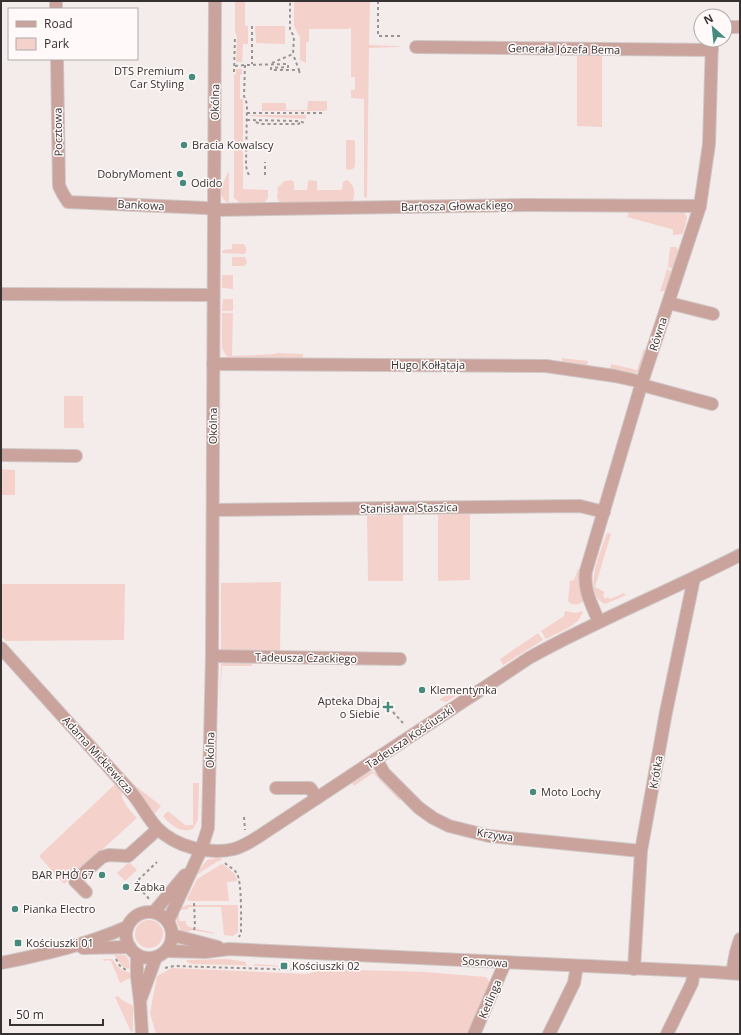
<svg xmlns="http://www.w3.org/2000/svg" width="741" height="1035" font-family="'Open Sans',sans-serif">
	<rect width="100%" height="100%" fill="#f4eceb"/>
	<g fill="#f5d1cb">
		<polygon points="235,1 245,1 245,26 248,26 248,44 243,44 242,62 236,62 237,38 235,31"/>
		<polygon points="294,1 370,1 369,45 400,46 398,47 369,48 367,198 364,197 364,99 351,98 351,90 355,90 355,77 351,77 351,28 347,29 309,29 309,42 306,42 306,63 300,60 300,37 294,26"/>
		<polygon points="255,26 285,26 285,44 256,43"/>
		<polygon points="577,56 602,56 602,127 577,126"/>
		<polygon points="236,69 242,69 242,74 240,75 240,99 243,99 243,189 268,190 268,197 265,203 241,204 234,198 234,75 236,74"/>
		<polygon points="308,101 327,101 327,110 323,111 262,111 262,103 284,103 286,104 286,110 307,110"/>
		<polygon points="250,115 306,115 306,119 250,116"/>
		<polygon points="346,140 353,140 355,141 355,166 354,168 350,170 346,169"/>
		<path d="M229,171V203C223,201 217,191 221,185C221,184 223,183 223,182C226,179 226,175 229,171Z"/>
		<path d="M291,180L294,182V190H307L308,182L309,180L317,181V190H342L343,182L347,180C355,185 356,194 352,202L281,204L277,198L278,187L285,181Z"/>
		<polygon points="629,212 685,213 687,218 683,234 673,235 673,230 671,229 627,217"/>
		<polygon points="232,244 244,244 246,248 246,252 244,254 222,253 223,250 232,249"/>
		<polygon points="670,247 676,247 678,250 673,269 668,267"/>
		<polygon points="232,257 244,257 246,259 247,263 244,266 232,266"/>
		<polygon points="667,269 672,272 666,290 660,292"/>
		<polygon points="222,275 233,275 233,289 222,288"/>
		<polygon points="223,299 233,299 233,311 222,311"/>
		<polygon points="222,313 233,313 232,356 276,354 277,353 303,354 303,358 299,360 228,359 222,348"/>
		<path d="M644,349L647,353L640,371C632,377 619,371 610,369L611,364L637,370Z"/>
		<polygon points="561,358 588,361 588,364 585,365 563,362"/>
		<polygon points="64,396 83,396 83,423 84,423 84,428 64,428"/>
		<polygon points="1,469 15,470 15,495 1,495"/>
		<polygon points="470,514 470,580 438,581 438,515"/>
		<polygon points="403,515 403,581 368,581 367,516"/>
		<path d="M607,533L611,534L595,587L605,592L603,594L605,599L608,597L610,599L624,593L625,595L629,594L605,604C581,593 601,551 607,533Z"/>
		<path d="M578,569L581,571L584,600C580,605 577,605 571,604L568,601L570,581L574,580Z"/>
		<polygon points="281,582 280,651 221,650 221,583"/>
		<polygon points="1,584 125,584 124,640 6,641 1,636"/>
		<path d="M565,611L576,613L583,611C580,626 558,632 546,639L541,631L564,616Z"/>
		<polygon points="538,633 543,640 503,665 500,659"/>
		<polygon points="224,662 250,662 253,666 222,666 220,701 221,664"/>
		<polygon points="458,687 462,692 446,702 439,700"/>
		<polygon points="86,730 127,779 161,806 155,813 151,812 136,788 127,781 103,753"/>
		<polygon points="372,771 378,774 381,779 400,799 400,801 373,773 354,786 352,783 367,773"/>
		<path d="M116,783L122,791C120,801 131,811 137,818L64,884L39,856L110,789Z"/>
		<path d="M193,783H199L198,820L193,829C182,834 170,825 163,816L168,811L185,825H193Z"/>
		<polygon points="220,857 222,860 218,861 195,876 207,860"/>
		<polygon points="129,862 137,870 125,881 117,873"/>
		<polygon points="223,864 235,874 237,881 227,882 229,901 189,901 187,899 197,879 220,865"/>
		<path d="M187,905H237L238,906V932L233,936L224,935L221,907H188V909L181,910L179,912V921H186V924L189,927L214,933L215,934L192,930L185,933L182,932C176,923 175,918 180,908Z"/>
		<circle cx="149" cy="934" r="14"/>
		<polygon points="109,954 125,955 129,960 130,969 123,967 114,955"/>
		<polygon points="103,959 112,959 120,969 130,973 130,978 120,983 111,961 108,960 104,961"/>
		<polygon points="227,959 246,962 246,965 253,966 255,964 297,967 193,964 189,963 186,960"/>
		<polygon points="172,968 307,974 324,969 425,972 486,977 490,983 485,997 470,1034 156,1034 150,1013 157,976"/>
		<polygon points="118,996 122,1000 133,1006 133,1031 131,1032 115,997"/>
	</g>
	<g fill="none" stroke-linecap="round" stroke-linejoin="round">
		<defs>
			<g id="minor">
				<polyline points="56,1 56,9"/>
				<polyline points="725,27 740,27"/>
				<polyline points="416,47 712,50"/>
				<polyline points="57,59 59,186 63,194 68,202 206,208 214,210 526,205 700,206"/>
				<polyline points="1,294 213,295"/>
				<polyline points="669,303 713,314"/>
				<polyline points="213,364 546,366 615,376 642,382"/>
				<polyline points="642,385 712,404"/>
				<polyline points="1,455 76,456"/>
				<polyline points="213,510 580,506 604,512"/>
				<path d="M599,622C592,605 583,590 586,571L642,382L700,206L709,144L712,40"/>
				<path d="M1,648L122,782C126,786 130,791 134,796C142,806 148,818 157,828C176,847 208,855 234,849C245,846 255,839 264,833L529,658C597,620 670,591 740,555"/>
				<polyline points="212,656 400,659"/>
				<polyline points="376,759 384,773 419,808 433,818 449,826 489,836 641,851"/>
				<polyline points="276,788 310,788 317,798"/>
				<polyline points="86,892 75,881 102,857 109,855 128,856 158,829"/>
				<circle cx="149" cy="935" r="23"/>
				<polyline points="154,912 185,875"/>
				<polyline points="168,921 201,850 208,828 212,656 215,1"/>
				<polyline points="172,935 218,947"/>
				<polyline points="83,948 130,947"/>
				<polyline points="166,951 205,952 229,949 714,972 740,974"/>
				<polyline points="137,955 137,977 140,1001 142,1034"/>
				<path d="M1,963C45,954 86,945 127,927"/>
				<polyline points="634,969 641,851 666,712 694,578"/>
				<polyline points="732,973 736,952 740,939"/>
				<polyline points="141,998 156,957"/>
				<polyline points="474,1034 505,963"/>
				<polyline points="549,1034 574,983 577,966"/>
				<polyline points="667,1034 692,983 694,971"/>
			</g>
		</defs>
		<use href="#minor" stroke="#cec7c6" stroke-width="14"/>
		<g stroke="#999493" stroke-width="2" stroke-dasharray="3 3" stroke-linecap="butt">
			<polyline points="378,1 378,36 401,36"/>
			<polyline points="252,26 252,64"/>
			<polyline points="272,63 293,54 294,37 290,29 290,1"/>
			<polyline points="245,65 244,96 247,104 246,165 247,171 249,175"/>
			<polyline points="235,66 245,65 288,64 288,67 271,68 271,70 299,70 293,54"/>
			<polyline points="299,70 300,75"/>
			<polyline points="234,72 235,36"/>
			<polyline points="247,113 323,113"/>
			<polyline points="247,120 297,121 306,123"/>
			<polyline points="256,122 260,124 298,124 300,123"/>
			<polyline points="265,175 265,162"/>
			<polyline points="393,712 403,723"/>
			<polyline points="244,817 245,830"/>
			<path d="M225,863C229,867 235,869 237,874C242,882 241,921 241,933L239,937"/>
			<polyline points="135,883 150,900"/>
			<polyline points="134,884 157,862"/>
			<polyline points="194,930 195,926 194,903"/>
			<polyline points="116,959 120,966 126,970"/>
			<polyline points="165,968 174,966 304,970 324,966"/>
		</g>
		<use href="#minor" stroke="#caa39c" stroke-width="12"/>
	</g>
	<g fill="#478b7f" stroke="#fffaf9" stroke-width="1.5">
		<circle cx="192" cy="77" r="4"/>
		<circle cx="184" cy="145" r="4"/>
		<circle cx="180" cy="174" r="4"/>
		<circle cx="183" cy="183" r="4"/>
		<circle cx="422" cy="690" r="4"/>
		<path d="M386 701h4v4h4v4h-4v4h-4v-4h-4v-4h4z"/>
		<circle cx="533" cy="792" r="4"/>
		<circle cx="102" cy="875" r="4"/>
		<circle cx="126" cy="887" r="4"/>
		<circle cx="15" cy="909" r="4"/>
		<rect x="14" y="939" width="8" height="8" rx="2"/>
		<rect x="280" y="962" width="8" height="8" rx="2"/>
	</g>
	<g text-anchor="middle" stroke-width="3" stroke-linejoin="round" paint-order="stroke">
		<g font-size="11" fill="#353231" stroke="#fffaf9">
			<text transform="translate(564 49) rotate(1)" y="4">Generała Józefa Bema</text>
			<text transform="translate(215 102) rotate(-89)" y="4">Okólna</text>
			<text transform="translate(58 132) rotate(-91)" y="4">Pocztowa</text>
			<text transform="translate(141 205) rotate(3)" y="4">Bankowa</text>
			<text transform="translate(457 206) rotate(-1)" y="4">Bartosza Głowackiego</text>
			<text transform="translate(658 334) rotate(-72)" y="4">Równa</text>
			<text x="428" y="369">Hugo Kołłątaja</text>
			<text transform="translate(213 426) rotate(-90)" y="4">Okólna</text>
			<text transform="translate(409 508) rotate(-1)" y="4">Stanisława Staszica</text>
			<text transform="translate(306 658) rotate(1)" y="4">Tadeusza Czackiego</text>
			<text transform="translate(410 737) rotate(-34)" y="4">Tadeusza Kościuszki</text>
			<text transform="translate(210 750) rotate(-89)" y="4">Okólna</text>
			<text transform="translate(98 755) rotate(48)" y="4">Adama Mickiewicza</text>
			<text transform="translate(656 772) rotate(-80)" y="4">Krótka</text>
			<text transform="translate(495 835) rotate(9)" y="4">Krzywa</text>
			<text transform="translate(485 962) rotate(3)" y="4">Sosnowa</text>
			<text transform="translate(490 999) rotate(-67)" y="4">Ketlinga</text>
		</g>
		<g font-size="11" fill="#353231" stroke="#fffaf9" text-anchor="start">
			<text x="184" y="75" text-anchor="end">DTS Premium<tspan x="184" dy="13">Car Styling</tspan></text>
			<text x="192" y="149">Bracia Kowalscy</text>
			<text x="172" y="178" text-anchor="end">DobryMoment</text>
			<text x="191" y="187">Odido</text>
			<text x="430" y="694">Klementynka</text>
			<text x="380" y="705" text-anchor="end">Apteka Dbaj<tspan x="380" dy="13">o Siebie</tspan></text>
			<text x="541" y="796">Moto Lochy</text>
			<text x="94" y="879" text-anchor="end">BAR PHỞ 67</text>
			<text x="134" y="891">Żabka</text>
			<text x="23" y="913">Pianka Electro</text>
			<text x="26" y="947">Kościuszki 01</text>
			<text x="292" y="970">Kościuszki 02</text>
		</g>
	</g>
	<rect width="741" height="1035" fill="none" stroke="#353231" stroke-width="4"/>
	<rect x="8" y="8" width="130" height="52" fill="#fffaf9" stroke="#aeaaa9"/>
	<rect x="16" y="21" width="20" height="6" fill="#caa39c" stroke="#aeaaa9"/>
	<text x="44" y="28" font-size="12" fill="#353231">Road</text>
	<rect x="16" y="38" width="20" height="12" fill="#f5d1cb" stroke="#aeaaa9"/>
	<text x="44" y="48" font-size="12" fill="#353231">Park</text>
	<g transform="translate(713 28) rotate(333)"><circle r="19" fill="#fffaf9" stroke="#aeaaa9"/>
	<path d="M0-3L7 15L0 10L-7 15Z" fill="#478b7f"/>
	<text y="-6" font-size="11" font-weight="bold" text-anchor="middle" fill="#353231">N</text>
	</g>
	<path d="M10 1019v6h93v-6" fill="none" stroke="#353231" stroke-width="2"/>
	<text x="16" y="1019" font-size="12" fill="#353231" stroke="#fffaf9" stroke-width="3" paint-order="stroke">50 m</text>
</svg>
